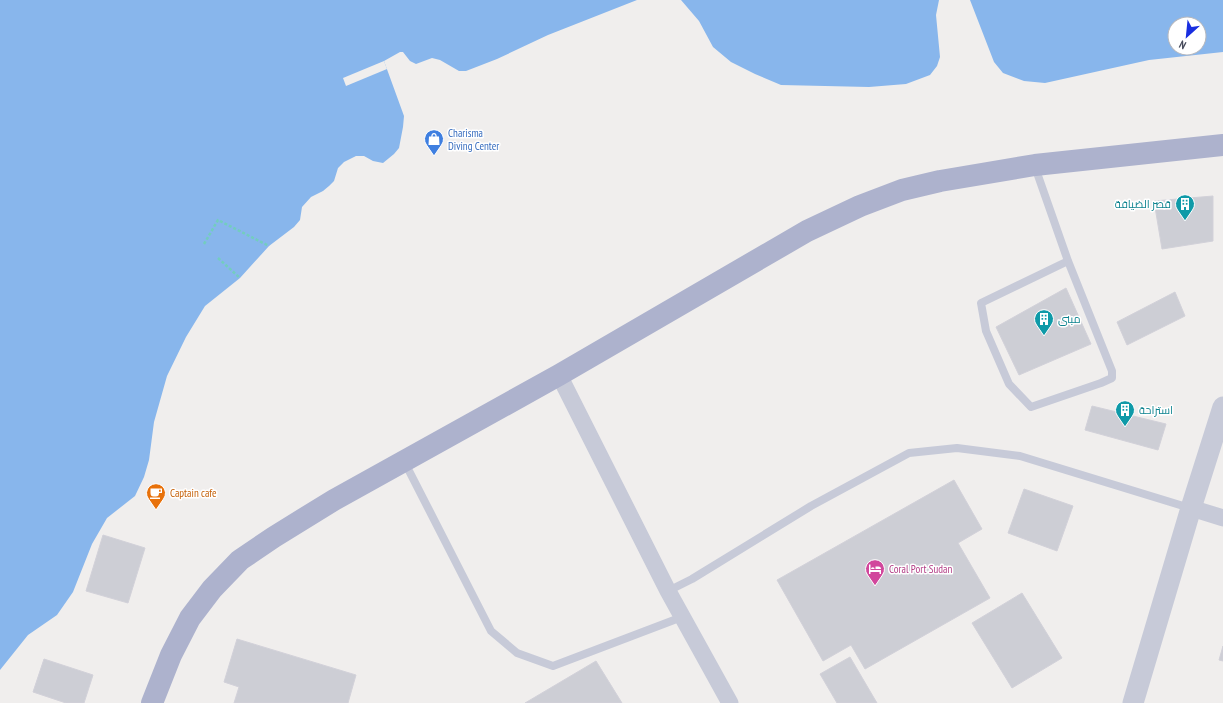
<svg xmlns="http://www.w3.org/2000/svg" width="1223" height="703" font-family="'PT Sans Narrow',Cairo,sans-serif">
	<rect width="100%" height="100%" fill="#f0eeed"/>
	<g fill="#88b6ec" fill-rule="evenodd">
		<polygon points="0,0 637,0 548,35 497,59 466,71 459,71 440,60 432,58 416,64 410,61 403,52 400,52 384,61 404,116 403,127 399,148 394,154 383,163 373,161 364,156 356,156 344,162 338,168 334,181 329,186 323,191 311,197 302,207 300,220 294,227 269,246 240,278 205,306 186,337 167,376 154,422 149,460 144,477 135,496 107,518 92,544 73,592 57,615 28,635 0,670"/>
		<polygon points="681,0 939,0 936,15 940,57 937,66 930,75 906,84 869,87 781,85 755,74 731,62 713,47 699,21"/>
		<path d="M970,0H1223V52L1149,60L1045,83L1024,81L1003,73L994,62ZM1175,24H1199V48H1175Z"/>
	</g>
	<polygon fill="#f0eeed" points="384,61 387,69 346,86 343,78"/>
	<g fill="#cdced5" stroke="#d2d1d9">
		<polygon points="1213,196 1213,241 1162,249 1154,201"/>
		<polygon points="1066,288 1091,344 1019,375 996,327"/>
		<polygon points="1175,292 1185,316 1127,345 1117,322"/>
		<polygon points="1092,406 1166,424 1158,450 1085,430"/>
		<polygon points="954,480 982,529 958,543 990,598 865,669 851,645 823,661 777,580"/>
		<polygon points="1024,489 1073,506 1057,551 1008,533"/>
		<polygon points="103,535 145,548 128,603 86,591"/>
		<polygon points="1022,593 1062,658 1012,688 972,623"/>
		<polygon points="237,639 356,675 348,703 234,703 239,687 224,682"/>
		<polygon points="1223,646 1223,661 1219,660"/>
		<polygon points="850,657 877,703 837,703 820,674"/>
		<polygon points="44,659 93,675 84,703 66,703 33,692"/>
		<polygon points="596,661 622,703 525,703"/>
	</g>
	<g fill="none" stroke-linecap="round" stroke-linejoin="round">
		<g stroke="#73cdbe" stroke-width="2.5" stroke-dasharray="3 2" stroke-linecap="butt">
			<polyline points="204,244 218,220 269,246"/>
			<polyline points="218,258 240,278"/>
		</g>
		<g stroke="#c7cad8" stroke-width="8">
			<polyline points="1035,167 1068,261 1112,371 1112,378 1101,383 1031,407 1009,384 986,331 981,303 1068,261"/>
			<polyline points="404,461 491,631 517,653 553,666 682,617"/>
			<polyline points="668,591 692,579 811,506 909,453 957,448 1020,456 1190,508"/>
		</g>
		<g stroke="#c7cad8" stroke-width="17">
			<polyline points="559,375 668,591 730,703"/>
			<polyline points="1191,508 1223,518"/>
		</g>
		<polyline stroke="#c7cad8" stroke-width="21" points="1133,703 1191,508 1223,407"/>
		<polyline stroke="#adb2cd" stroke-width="22" points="152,703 171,655 190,618 212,589 240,560 274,537 334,500 559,375 807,231 860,206 902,190 940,181 1035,165 1223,145"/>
	</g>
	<defs>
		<symbol id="shop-pin" viewBox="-11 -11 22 30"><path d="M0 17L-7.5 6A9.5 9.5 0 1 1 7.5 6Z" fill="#3f7fe0" stroke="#fff"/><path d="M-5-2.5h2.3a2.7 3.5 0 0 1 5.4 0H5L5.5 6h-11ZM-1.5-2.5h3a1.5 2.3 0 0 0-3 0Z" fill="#fff"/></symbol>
		<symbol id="building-pin" viewBox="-11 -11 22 30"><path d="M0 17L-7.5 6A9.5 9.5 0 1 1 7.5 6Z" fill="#0f9aa8" stroke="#fff"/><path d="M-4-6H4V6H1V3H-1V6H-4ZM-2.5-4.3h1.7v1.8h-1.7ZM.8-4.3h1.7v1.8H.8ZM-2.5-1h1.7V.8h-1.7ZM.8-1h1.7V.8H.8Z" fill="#fff"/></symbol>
		<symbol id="cafe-pin" viewBox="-11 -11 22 30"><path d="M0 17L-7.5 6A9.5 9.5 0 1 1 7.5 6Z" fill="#e8710a" stroke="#fff"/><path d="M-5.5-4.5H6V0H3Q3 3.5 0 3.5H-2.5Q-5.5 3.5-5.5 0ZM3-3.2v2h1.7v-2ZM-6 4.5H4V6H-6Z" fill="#fff"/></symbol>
		<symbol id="hotel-pin" viewBox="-11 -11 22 30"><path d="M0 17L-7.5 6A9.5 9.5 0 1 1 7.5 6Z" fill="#d1479c" stroke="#fff"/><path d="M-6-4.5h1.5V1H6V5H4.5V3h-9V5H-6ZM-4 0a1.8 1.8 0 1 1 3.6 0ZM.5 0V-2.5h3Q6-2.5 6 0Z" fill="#fff"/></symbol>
	</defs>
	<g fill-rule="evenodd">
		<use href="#shop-pin" x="423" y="128" width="22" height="30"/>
		<use href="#building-pin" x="1174" y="193" width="22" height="30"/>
		<use href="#building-pin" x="1033" y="308" width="22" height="30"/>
		<use href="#building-pin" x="1114" y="399" width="22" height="30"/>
		<use href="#cafe-pin" x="145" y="482" width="22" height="30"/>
		<use href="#hotel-pin" x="864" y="558" width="22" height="30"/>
	</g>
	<g text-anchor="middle" stroke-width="3" stroke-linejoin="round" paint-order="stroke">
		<g font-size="11" fill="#366cbe" stroke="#fff" text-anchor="start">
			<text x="448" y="137">Charisma<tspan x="448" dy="13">Diving Center</tspan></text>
		</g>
		<g font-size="11" fill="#0d838f" stroke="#fff" text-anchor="start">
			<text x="1171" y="208" text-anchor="end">قصر الضيافة</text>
			<text x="1058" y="323">مبنى</text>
			<text x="1139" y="414">استراحة</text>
		</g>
		<g font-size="11" fill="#c56008" stroke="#fff" text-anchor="start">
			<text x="170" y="497">Captain cafe</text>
		</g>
		<g font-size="11" fill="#b23c85" stroke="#fff" text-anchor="start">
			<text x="889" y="573">Coral Port Sudan</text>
		</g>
	</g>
	<g transform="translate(1187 36) rotate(207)"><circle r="19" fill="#ffffff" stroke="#b5b7bd"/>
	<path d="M0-3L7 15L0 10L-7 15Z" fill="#182ee0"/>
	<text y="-6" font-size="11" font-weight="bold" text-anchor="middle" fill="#464a5b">N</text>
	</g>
</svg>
